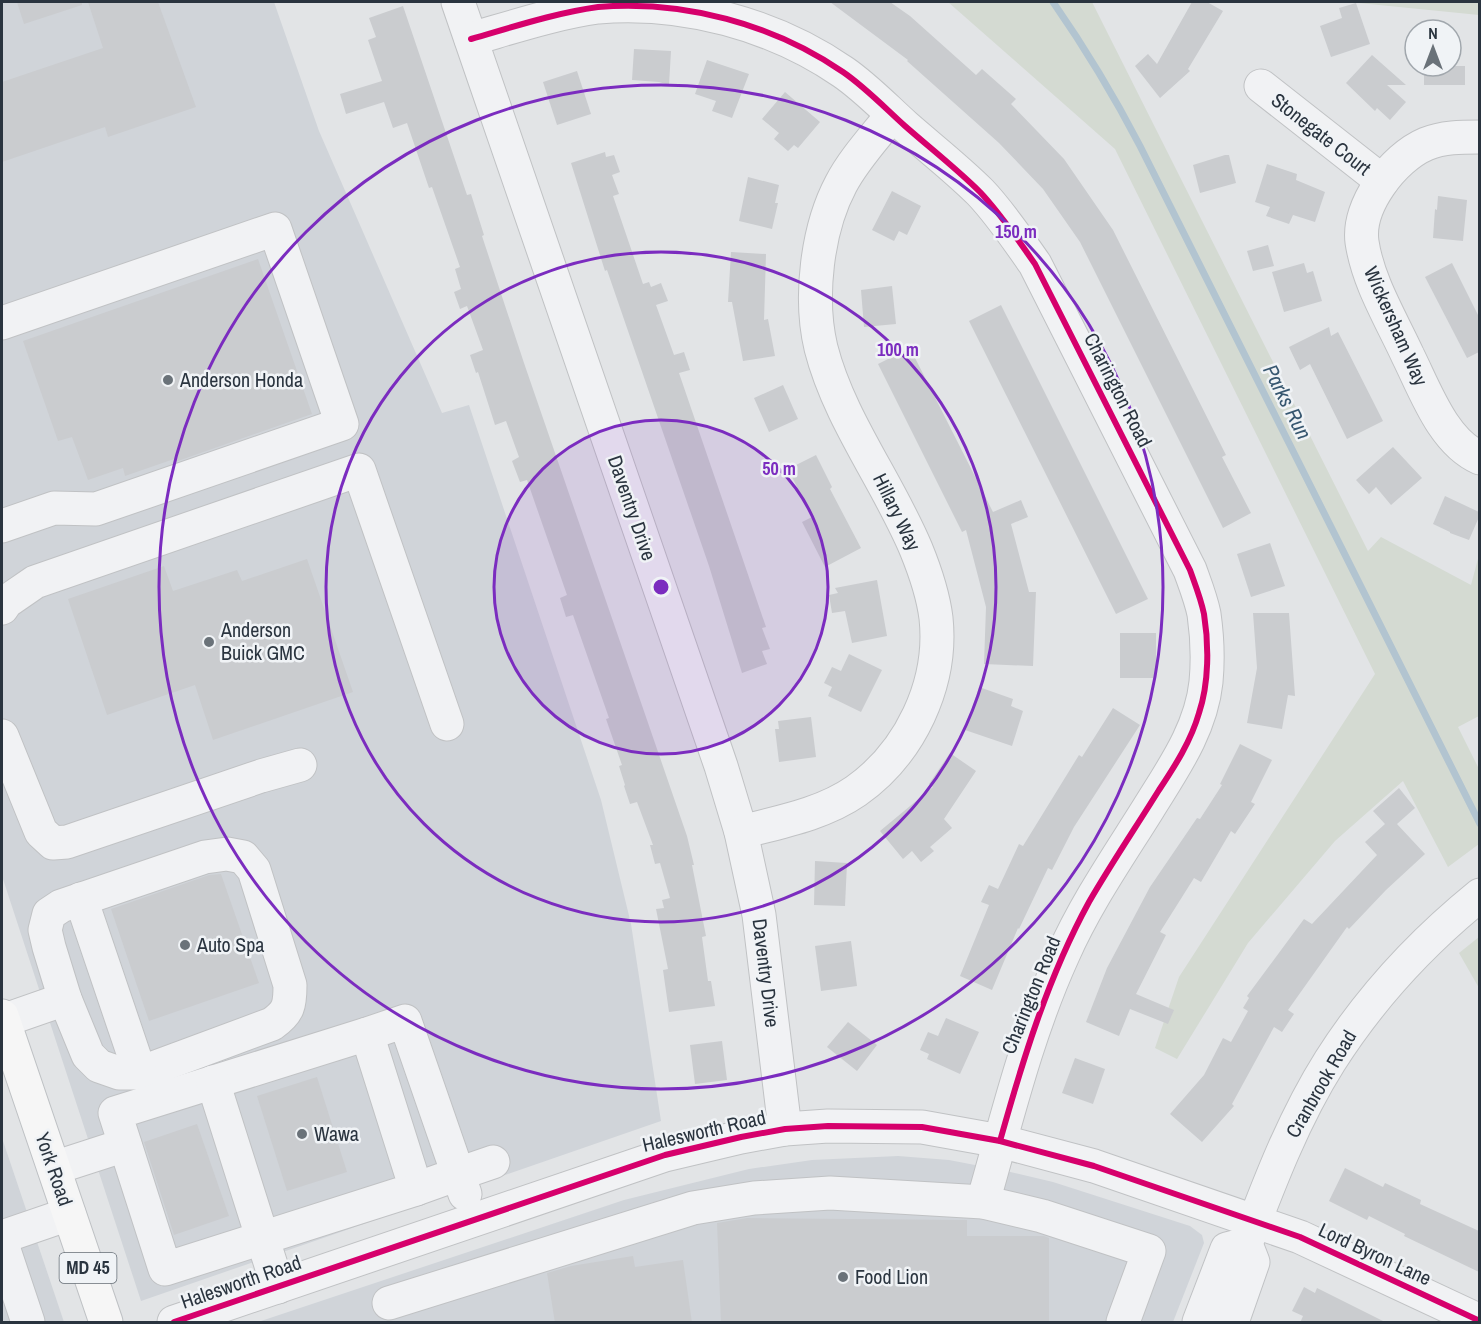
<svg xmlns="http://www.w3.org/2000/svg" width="1481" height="1324" font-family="'Archivo Narrow',sans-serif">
	<rect width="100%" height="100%" fill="#e2e4e6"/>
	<g fill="#d0d4d9">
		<polygon points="2,2 274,2 319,131 442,413 469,405 601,800 631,924 661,1121 141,1301 2,876"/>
		<polygon points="2,1138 64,1322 2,1322"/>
		<polygon points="898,1156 949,1160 1006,1171 1053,1182 1190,1226 1202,1235 1204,1243 1173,1322 258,1322 624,1200 749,1169 812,1160"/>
	</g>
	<g fill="#d4dad2">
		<polygon points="948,2 1092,2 1368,551 1381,537 1471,585 1479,555 1479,716 1458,727 1479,769 1479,844 1448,867 1403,781 1335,841 1248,943 1177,1059 1155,1048 1179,977 1375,674 1115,149"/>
		<polygon points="1349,2 1479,2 1479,15"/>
		<polygon points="1479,937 1479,988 1459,953"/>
	</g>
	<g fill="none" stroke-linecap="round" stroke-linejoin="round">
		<path stroke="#b2c4d0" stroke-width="7" d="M1053,2C1085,48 1114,96 1140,146L1480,824"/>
	</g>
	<g fill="#cacccf">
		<polygon points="17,2 82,2 82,5 24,24"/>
		<polygon points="88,2 158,2 196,107 108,137 105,127 2,162 2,82 103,48"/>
		<polygon points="830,2 890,2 910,16 976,75 982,69 1016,99 1011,104 1064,159 1113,230 1226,455 1222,457 1251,513 1223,528 1080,242 1043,189 999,143 907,61 908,60"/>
		<polygon points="1192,2 1207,2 1223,11 1188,69 1190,71 1160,98 1135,66 1148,54 1157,64"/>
		<polygon points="1356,3 1370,44 1331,57 1320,26 1342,18 1339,8"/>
		<polygon points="403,6 467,195 471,194 484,235 482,236 524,363 687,836 694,865 692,865 706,936 702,937 708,981 711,981 715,1006 669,1012 663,970 668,969 656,909 664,908 662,900 670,898 660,863 655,864 650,845 653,845 637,802 630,804 624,786 625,785 619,766 622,765 606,719 609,718 573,615 566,617 560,598 567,595 527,480 520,482 512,461 519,457 506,421 495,425 478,372 476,373 470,355 483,350 467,306 460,309 454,292 461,289 455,269 460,267 432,187 429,188 407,123 393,128 384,102 346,114 340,94 382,81 368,40 376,37 369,18"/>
		<polygon points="634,49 671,51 669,85 659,82 632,80"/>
		<polygon points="1372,55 1406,85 1387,85 1406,102 1390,120 1377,108 1375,111 1346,83"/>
		<polygon points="707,60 749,74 732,118 712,111 716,101 695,94"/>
		<rect x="1424" y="66" width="41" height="19"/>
		<polygon points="577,71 591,114 557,125 543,82"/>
		<polygon points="785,92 820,122 798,148 794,145 788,151 774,139 779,133 762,119"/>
		<polygon points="605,152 606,157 614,155 620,172 612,175 619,194 613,196 643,284 649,282 651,287 661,283 668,301 656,305 674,355 684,352 690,370 679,373 766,627 762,628 770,649 762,651 767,664 742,673 709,566 607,270 605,271 571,163"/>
		<polygon points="1225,155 1229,155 1236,183 1200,193 1193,165"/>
		<polygon points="1267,164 1297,174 1296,180 1325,192 1315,222 1293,215 1289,224 1266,216 1270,207 1255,202"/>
		<polygon points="748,177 779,185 775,203 778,203 772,229 739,221"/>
		<polygon points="892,191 921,206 907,235 899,231 894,241 872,230"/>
		<polygon points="1438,196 1467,200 1463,241 1433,238 1435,209 1437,210"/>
		<polygon points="1268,245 1274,266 1253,271 1247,251"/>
		<polygon points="731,252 766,254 764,320 768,319 775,356 743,361 732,302 728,302"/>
		<polygon points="258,259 312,414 175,462 174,459 125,476 123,468 88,480 72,437 58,441 23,341"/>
		<polygon points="1304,263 1307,273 1313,271 1322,301 1284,312 1272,272"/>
		<polygon points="1452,263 1479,317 1479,352 1467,358 1425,277"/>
		<polygon points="892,286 896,324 864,327 861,290"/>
		<polygon points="1001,305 1148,599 1116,614 969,321"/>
		<polygon points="1329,327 1331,336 1338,332 1383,421 1347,439 1310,364 1300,370 1289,347"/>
		<polygon points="910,348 993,512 1021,500 1028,517 1011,524 1029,592 1036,592 1033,666 984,664 986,607 966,530 962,532 878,364"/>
		<polygon points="783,385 798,419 769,432 754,398"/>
		<polygon points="1393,447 1422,478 1391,505 1376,487 1369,494 1356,480"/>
		<polygon points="816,455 832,487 830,489 861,548 825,567 802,522 812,517 788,469"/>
		<polygon points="1445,496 1479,512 1479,517 1469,540 1450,533 1450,532 1433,524"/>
		<polygon points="1270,543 1285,586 1251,597 1237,554"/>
		<polygon points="307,559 353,692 213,740 195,685 107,715 68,599 164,566 173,591 237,570 242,581"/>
		<polygon points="877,580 887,636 852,643 845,611 832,613 829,595 838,593 835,588"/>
		<polygon points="1253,613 1289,613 1295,696 1288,695 1282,729 1247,723 1257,668"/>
		<rect x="1120" y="633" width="36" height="45"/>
		<polygon points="849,654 882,670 861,712 828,696 832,687 824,683 832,667 841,671"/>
		<polygon points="979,687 1013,699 1011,706 1023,711 1012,746 965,730"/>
		<polygon points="1113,708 1140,725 1074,827 1052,870 1048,868 1019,929 1018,928 992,990 960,976 989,905 981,902 989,885 998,889 1019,844 1023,846 1079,755 1082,757"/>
		<polygon points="811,717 816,757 779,762 775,729 779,729 778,721"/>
		<polygon points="1240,744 1272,760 1251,802 1255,804 1235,834 1231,831 1201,882 1194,878 1160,932 1166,935 1136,994 1174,1010 1168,1024 1130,1009 1119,1036 1086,1022 1107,968 1150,887 1197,818 1200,819 1222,785 1220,784"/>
		<polygon points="950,753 976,771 944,819 952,828 930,847 934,851 921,862 912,851 903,859 880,831 933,787 929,784"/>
		<polygon points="1399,788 1415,808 1397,824 1425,854 1386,890 1349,929 1347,927 1288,1010 1294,1014 1282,1032 1274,1027 1232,1104 1234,1106 1202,1142 1170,1114 1204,1075 1223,1038 1231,1042 1248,1011 1243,1008 1249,998 1247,996 1304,919 1312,924 1377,855 1365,842 1385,824 1373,811"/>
		<polygon points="815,861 847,863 845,906 814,905"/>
		<polygon points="221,874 259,983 149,1021 111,909 209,875"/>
		<polygon points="851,941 857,986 821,991 815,946"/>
		<polygon points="946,1018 979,1032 960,1074 927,1059 929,1054 920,1050 928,1032 938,1036"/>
		<polygon points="848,1022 877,1045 857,1071 827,1047"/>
		<polygon points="722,1041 727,1080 695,1084 690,1045"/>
		<polygon points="1075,1058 1105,1069 1093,1104 1062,1093"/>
		<polygon points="317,1077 347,1172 287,1191 257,1096"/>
		<polygon points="197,1124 229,1216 174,1235 144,1142"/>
		<polygon points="1345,1168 1383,1187 1385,1183 1421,1200 1420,1204 1479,1231 1479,1272 1404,1236 1405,1234 1369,1216 1367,1220 1329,1201"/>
		<polygon points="747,1218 967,1220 967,1236 1044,1236 1049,1238 1049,1323 721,1323 717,1223"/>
		<polygon points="633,1256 635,1267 683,1260 692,1323 555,1323 547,1273 571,1266"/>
		<polygon points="1304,1287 1315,1293 1317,1288 1387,1323 1300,1323 1303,1316 1292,1311"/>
	</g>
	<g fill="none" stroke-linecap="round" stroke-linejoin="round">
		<defs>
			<g id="minor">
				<polyline points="458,2 721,766 741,832 759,915 785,1129"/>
				<path d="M471,39C513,27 555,13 598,7C684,0 773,24 843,72C865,87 885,108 905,126C930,148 957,169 980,192C1001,214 1018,240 1035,264L1190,570C1195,584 1201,599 1204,614C1207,635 1208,661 1206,682C1201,730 1172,770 1148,809C1118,857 1086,903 1063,955C1027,1034 1007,1118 983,1202"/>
				<polyline points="1261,86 1382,181"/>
				<path d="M1480,137C1461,137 1443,137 1426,144C1393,158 1357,206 1362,242C1368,282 1391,319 1408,356C1425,390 1443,442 1480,458"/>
				<polyline points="2,323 275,229 342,424 96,509 54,508 2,526"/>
				<polyline points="2,608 6,602 35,582 359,470 447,724"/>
				<polyline points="2,736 41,832 53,843 67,842 261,776 300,765"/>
				<path d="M741,832C780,822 823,814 856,791C910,753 943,684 936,618C933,594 925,571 916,549C888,482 839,419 821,348C809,298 817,229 841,184C854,159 875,137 892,115"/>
				<path d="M227,854L243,857L254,870L290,985C290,1005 289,1012 272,1024L140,1073H119L99,1066L88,1055L65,999L49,947L45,930L49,914L61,906L205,857Z"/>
				<polyline points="81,899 140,1073"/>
				<polyline points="2,1021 65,999"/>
				<polygon points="367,1034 416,1189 165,1269 115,1113"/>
				<polyline points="367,1034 405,1021 458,1174 416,1189"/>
				<polyline points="213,1082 278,1287"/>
				<polyline points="54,1168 125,1145"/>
				<polyline points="465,1194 458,1174 493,1162"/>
				<polyline points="2,1237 69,1214"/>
				<polyline points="2,1244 28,1322"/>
				<polyline points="389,1303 693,1208 754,1198 830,1193 983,1202 1042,1216 1149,1251 1123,1322"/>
				<polyline points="174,1322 665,1155 741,1137 785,1129 828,1126 922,1127 1000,1141 1094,1166 1300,1237 1480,1321"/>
				<polyline points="1199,1322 1227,1249 1246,1244"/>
				<path d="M1232,1322L1253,1262L1246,1244C1270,1181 1294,1118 1330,1061C1370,998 1422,942 1480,895"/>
			</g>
			<polyline id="major" points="2,1016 106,1322"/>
		</defs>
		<use href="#minor" stroke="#c0c2c4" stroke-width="35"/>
		<use href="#major" stroke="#bec1c4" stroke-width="35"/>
		<use href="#minor" stroke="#f1f2f4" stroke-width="33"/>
		<use href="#major" stroke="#f6f6f6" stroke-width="33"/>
		<defs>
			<g id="cycleway">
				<path d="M471,39C513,27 555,13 598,7C684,0 773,24 843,72C865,87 885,108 905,126C930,148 957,169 980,192C1001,214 1018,240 1035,264L1190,570C1195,584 1201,599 1204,614C1209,645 1209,683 1199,713C1191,741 1175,766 1159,790C1136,827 1111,864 1089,902C1048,977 1023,1059 1000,1141"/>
				<polyline points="174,1322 665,1155 741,1137 785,1129 828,1126 922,1127 1000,1141 1094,1166 1300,1237 1480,1321"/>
			</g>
		</defs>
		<use href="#cycleway" stroke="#f0f3f6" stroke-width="10"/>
		<use href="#cycleway" stroke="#d6006c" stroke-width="6"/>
	</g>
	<circle cx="661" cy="587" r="167" fill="#7b2cbf" fill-opacity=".12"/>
	<g fill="none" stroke="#7b2cbf" stroke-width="3">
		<circle cx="661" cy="587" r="167"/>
		<circle cx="661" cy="587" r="335"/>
		<circle cx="661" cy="587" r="502"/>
	</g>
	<g fill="#6a7279" stroke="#f0f3f6" stroke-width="2">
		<circle cx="168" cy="380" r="6"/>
		<circle cx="209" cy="642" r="6"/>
		<circle cx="185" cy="945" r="6"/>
		<circle cx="302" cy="1134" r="6"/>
		<circle cx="843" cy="1277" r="6"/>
	</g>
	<g text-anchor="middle" stroke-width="5" stroke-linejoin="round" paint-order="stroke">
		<rect fill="#f0f3f6" stroke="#656d76" stroke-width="1.5" x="59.5" y="1253" width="57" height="30" rx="4.5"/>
		<g font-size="18" font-weight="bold" fill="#2a343f">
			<text x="88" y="1274">MD 45</text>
		</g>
		<g font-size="20" fill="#2a343f" stroke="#f0f3f6">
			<text transform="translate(1321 134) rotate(38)" y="7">Stonegate Court</text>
			<text transform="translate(1396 326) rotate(66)" y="7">Wickersham Way</text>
			<text transform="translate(1118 390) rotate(63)" y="7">Charington Road</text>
			<text transform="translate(632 508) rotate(71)" y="7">Daventry Drive</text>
			<text transform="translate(897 512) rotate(64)" y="7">Hillary Way</text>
			<text transform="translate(766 973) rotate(83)" y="7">Daventry Drive</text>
			<text transform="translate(1031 995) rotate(-68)" y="7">Charington Road</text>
			<text transform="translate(1321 1084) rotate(-60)" y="7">Cranbrook Road</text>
			<text transform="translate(704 1131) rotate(-13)" y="7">Halesworth Road</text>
			<text transform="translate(54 1169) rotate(71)" y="7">York Road</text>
			<text transform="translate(1375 1254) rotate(25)" y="7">Lord Byron Lane</text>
			<text transform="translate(241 1282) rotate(-19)" y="7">Halesworth Road</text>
		</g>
		<g font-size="20" fill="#2a343f" stroke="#f0f3f6" text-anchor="start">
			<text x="180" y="387">Anderson Honda</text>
			<text x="221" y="637">Anderson<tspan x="221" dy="23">Buick GMC</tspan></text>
			<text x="197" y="952">Auto Spa</text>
			<text x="314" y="1141">Wawa</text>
			<text x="855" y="1284">Food Lion</text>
		</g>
		<g font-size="21" font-style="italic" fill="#375770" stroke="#f0f3f6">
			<text transform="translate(1287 402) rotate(63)" y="7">Parks Run</text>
		</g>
	</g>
	<circle cx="661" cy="587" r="9" fill="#7b2cbf" stroke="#f0f3f6" stroke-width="3"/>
	<g font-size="18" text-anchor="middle" font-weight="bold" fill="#7b2cbf" stroke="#f0f3f6" stroke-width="5" stroke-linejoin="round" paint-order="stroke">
		<text x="1016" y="238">150 m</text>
		<text x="898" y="356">100 m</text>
		<text x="779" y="475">50 m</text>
	</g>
	<rect width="1481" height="1324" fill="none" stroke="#2a343f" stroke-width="6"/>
	<g transform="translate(1433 48)"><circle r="28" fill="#f0f3f6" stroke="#a1a7ad" stroke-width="1.5"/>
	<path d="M0-4.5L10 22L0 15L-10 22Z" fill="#6a7279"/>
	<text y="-9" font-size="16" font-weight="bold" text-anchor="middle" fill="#2a343f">N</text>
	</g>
</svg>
